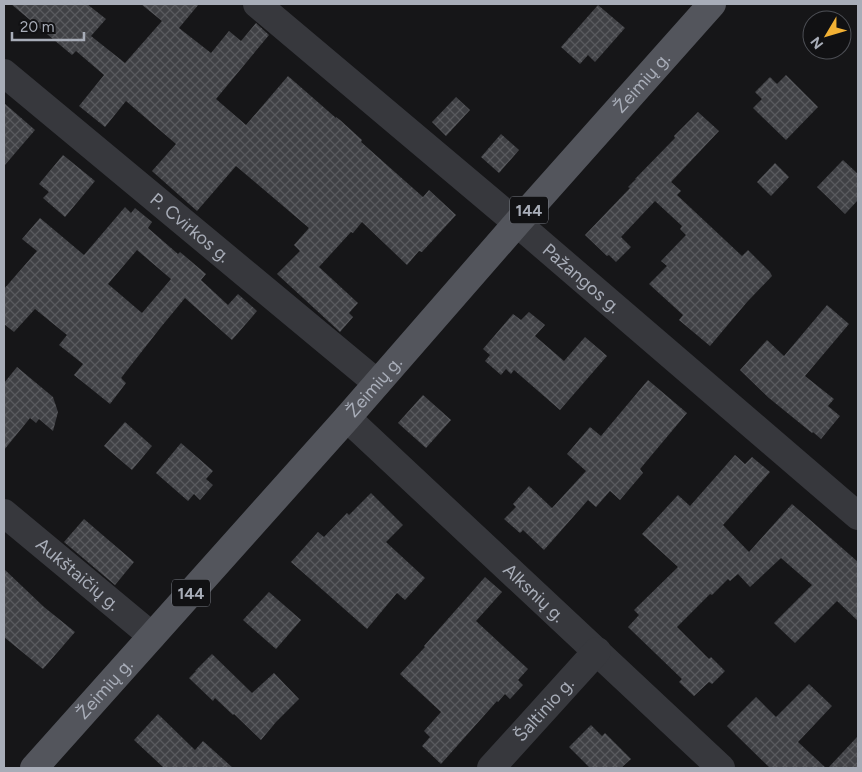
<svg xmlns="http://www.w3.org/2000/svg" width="862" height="772" font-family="Figtree,sans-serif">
	<defs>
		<pattern id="building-cross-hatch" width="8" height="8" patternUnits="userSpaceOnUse" patternTransform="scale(1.25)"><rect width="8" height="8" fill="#404145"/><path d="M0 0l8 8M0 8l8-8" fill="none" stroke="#595a5e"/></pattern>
	</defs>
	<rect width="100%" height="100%" fill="#161618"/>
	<g fill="url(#building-cross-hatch)" fill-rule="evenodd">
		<polygon points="11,4 87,4 106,19 91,36 125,63 162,21 141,4 199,4 179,28 211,53 229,31 241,41 256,23 269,35 216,99 246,125 288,76 336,118 336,117 340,120 362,140 361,142 423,197 429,190 456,215 422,252 419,251 407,265 362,222 353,233 351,232 319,267 358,303 349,313 353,317 340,332 277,274 300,251 294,245 309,228 236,166 197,211 152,171 176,144 126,101 105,127 79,106 104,75 76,51 72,55"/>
		<polygon points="598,5 625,28 595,62 588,55 580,64 561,47"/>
		<polygon points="786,75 818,107 786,140 753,108 762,99 755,92 770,77 777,84"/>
		<polygon points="456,97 470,110 446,136 432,122"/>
		<polygon points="4,103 35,130 4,166"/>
		<polygon points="698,112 719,131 671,182 681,191 677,195 742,256 748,250 770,272 772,276 747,302 710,346 679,320 683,315 649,284 667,266 661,261 686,235 680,229 682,226 655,201 621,237 631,247 616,262 609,255 607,256 585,235 630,188 628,187 636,179 635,179 675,138 674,136"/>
		<polygon points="501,134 519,150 499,173 481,157"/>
		<polygon points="63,155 95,181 65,217 43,198 49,192 39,184"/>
		<polygon points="843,160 858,174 858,200 845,214 817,187"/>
		<polygon points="775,163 789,177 771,196 757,182"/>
		<path d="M125,207L131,213L135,208L152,222L148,228L178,254L180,252L206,274L201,280L228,305L238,294L257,311L232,340L185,298L161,327L121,378L126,383L110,404L74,375L83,364L59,345L67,335L35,309L14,332L4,324V289L37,251L22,239L40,218L84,255ZM137,250L171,279L142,313L108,284Z"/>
		<polygon points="827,305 849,324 805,376 834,399 828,406 840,416 821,439 813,432 812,433 769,398 740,370 767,340 784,356"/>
		<polygon points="529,312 545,325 535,336 564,361 585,337 607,356 560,410 514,370 511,374 506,369 501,375 485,361 490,355 483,349 513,314 521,320"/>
		<polygon points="17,367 53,397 58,412 53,431 39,419 36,423 30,418 4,450 4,383"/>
		<polygon points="648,380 687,413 640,469 643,473 620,500 610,491 596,507 588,500 544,550 523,530 520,533 504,519 516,507 513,504 529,486 552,508 586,471 567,454 590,427 601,436"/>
		<polygon points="423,395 451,420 426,448 398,423"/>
		<polygon points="125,422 152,446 132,470 104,446"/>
		<polygon points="181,443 213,471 206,479 213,485 200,500 194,494 188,501 156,473"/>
		<polygon points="735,455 745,464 752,457 770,472 723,525 749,552 792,504 858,562 858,621 837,601 795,643 774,623 812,585 781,558 750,587 738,574 730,581 728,579 712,595 710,594 677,627 709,659 711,657 725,671 712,684 709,682 694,696 679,682 682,679 628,627 639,615 634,610 678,567 642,534 678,495 690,506"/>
		<polygon points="371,493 403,525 386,542 425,578 405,600 397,593 367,629 291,562 318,532 324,537 347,513 349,515"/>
		<polygon points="84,519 134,562 115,585 64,542"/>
		<polygon points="4,569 44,607 75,632 43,669 4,637"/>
		<polygon points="485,577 502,592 476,621 528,669 518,680 523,685 510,699 505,694 498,702 497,701 441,764 422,746 430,737 424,731 441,712 400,674 425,647 424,646"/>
		<polygon points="269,592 301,620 276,649 243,620"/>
		<polygon points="212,654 252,693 274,673 299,699 276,722 261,740 234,714 233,715 215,698 213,701 189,678 196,671 195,671"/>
		<polygon points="809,684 832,706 798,742 826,768 770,768 727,726 756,697 776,717"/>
		<polygon points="158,714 195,750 203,741 233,768 164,768 134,740"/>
		<polygon points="591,725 602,736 605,733 631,759 621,768 590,768 569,747"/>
		<polygon points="858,736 858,768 828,768"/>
	</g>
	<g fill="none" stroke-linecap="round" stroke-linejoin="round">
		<g stroke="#37383d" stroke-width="28">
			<path id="s1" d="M257,4L517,223L858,516"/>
			<path id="s2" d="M4,73L377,383"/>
			<path id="s3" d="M347,418L721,768"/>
			<path id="s4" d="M4,513L152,636"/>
			<path id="s5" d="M491,768L597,651"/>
		</g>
		<path stroke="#53555c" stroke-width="28" id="s6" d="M34,768L347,418L517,223L712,4"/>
	</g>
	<g text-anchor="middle" stroke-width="4" stroke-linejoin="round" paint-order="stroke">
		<g fill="#111113" stroke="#7b7e86" stroke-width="1">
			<rect x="510" y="196.5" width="38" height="27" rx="4"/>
			<rect x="172" y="579.5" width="38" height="27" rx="4"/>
		</g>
		<g font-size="16" font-weight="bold" fill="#a8adb8">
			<text x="529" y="216">144</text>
			<text x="191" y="599">144</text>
		</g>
		<g font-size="18" fill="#a8adb8" stroke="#111113">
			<text dy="6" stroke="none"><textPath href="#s6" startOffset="916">Žeimių g.</textPath></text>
			<text dy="6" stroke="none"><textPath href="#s2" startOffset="242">P. Cvirkos g.</textPath></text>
			<text dy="6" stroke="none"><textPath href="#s1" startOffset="425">Pažangos g.</textPath></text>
			<text dy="6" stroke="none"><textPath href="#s6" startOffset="511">Žeimių g.</textPath></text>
			<text dy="6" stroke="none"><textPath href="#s4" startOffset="96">Aukštaičių g.</textPath></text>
			<text dy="6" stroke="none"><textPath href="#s3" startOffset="256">Alksnių g.</textPath></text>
			<text dy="6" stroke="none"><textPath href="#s6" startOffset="106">Žeimių g.</textPath></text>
			<text dy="6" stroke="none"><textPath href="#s5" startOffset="79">Šaltinio g.</textPath></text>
		</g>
	</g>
	<rect width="862" height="772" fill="none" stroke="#a8adb8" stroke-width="10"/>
	<g transform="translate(827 35) rotate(232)"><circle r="24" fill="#111113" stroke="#4d4f55"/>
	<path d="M0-4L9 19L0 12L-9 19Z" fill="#f2b134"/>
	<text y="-8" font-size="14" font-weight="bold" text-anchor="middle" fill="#a8adb8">N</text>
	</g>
	<path d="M12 32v8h72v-8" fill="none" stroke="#a8adb8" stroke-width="2.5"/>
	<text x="20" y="32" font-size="15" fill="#a8adb8" stroke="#111113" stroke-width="4" paint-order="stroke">20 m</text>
</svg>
